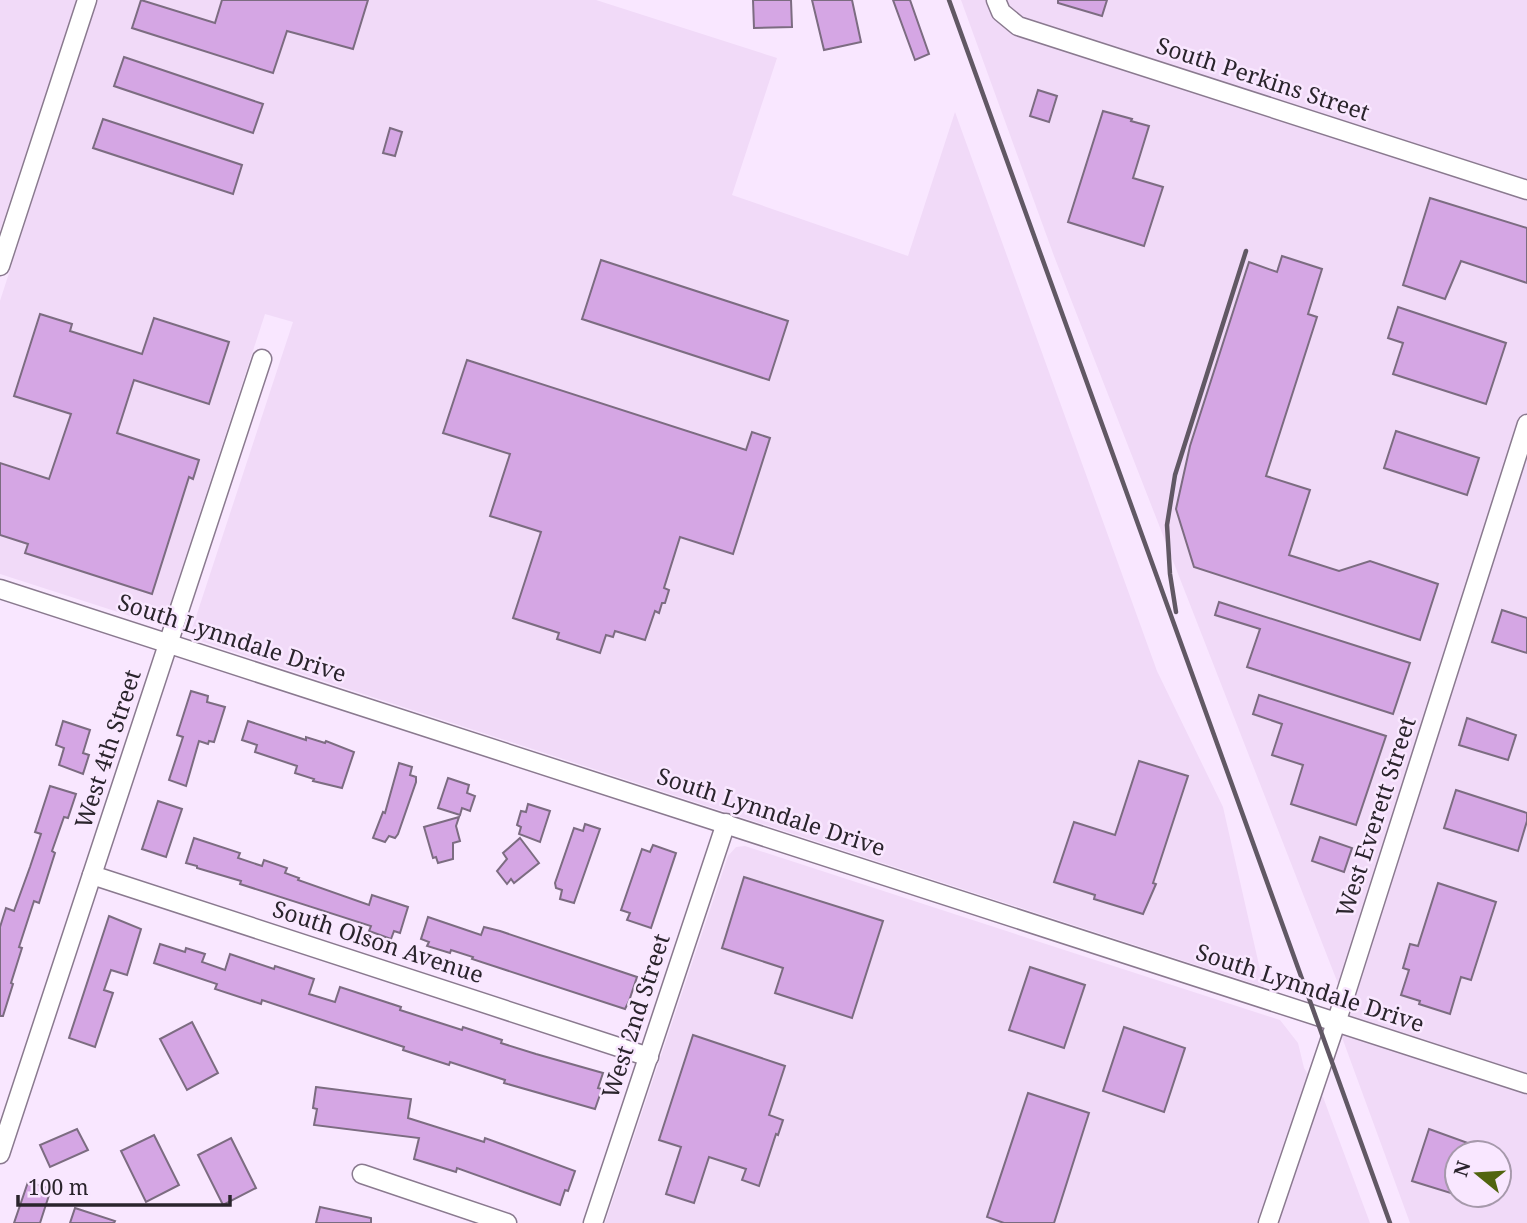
<svg xmlns="http://www.w3.org/2000/svg" width="1527" height="1223" font-family="'Noto Serif',serif">
	<rect width="100%" height="100%" fill="#f9e7ff"/>
	<g fill="#f1daf8" fill-rule="evenodd">
		<polygon points="0,0 87,0 52,111 41,108 0,231"/>
		<polygon points="97,0 596,0 777,58 732,195 908,256 955,112 1157,671 1223,807 1264,987 194,639 190,635 293,322 265,314 165,620 159,623 152,623 0,574 0,301"/>
		<path d="M961,0H1527V1223H1410L1336,1021L1344,999L1054,256ZM1457,1153H1499V1195H1457Z"/>
		<polygon points="745,846 1280,1020 1298,1043 1304,1068 1323,1097 1370,1223 605,1223 728,856 736,847"/>
	</g>
	<g fill="#d5a6e4" stroke="#7c6c81" stroke-width="2">
		<polygon points="141,0 215,23 222,0 368,0 353,49 287,31 273,73 132,28"/>
		<polygon points="753,0 791,0 792,27 754,28"/>
		<polygon points="812,0 852,0 861,42 824,50"/>
		<polygon points="893,0 910,0 929,54 915,60"/>
		<polygon points="1058,0 1107,0 1102,16 1058,3"/>
		<polygon points="124,57 263,104 253,133 114,86"/>
		<polygon points="1038,90 1057,96 1049,122 1030,116"/>
		<polygon points="1103,111 1132,119 1131,121 1149,126 1133,178 1163,187 1144,246 1068,222"/>
		<polygon points="103,119 242,165 233,194 93,148"/>
		<polygon points="390,128 402,132 395,156 383,153"/>
		<polygon points="1430,198 1527,228 1527,283 1461,261 1445,299 1403,285"/>
		<polygon points="1282,256 1322,269 1308,314 1317,317 1266,476 1310,490 1289,555 1339,571 1370,561 1438,584 1420,640 1194,567 1176,509 1190,446 1249,262 1277,272"/>
		<polygon points="601,260 788,321 769,380 582,319"/>
		<polygon points="1398,307 1506,343 1486,404 1393,374 1403,343 1388,338"/>
		<polygon points="40,314 72,324 70,331 142,354 154,318 229,342 209,404 134,380 117,433 199,460 193,479 189,477 152,594 25,553 28,544 0,535 0,463 49,479 71,414 14,396"/>
		<polygon points="467,360 746,450 752,432 770,438 733,554 680,537 664,588 669,590 665,603 662,603 659,613 655,611 645,640 615,631 613,637 606,635 600,653 557,639 559,633 513,618 541,532 490,516 510,454 443,433"/>
		<polygon points="1396,431 1479,458 1467,495 1384,468"/>
		<polygon points="1219,602 1410,663 1393,714 1247,667 1260,629 1215,615"/>
		<polygon points="1502,610 1527,618 1527,653 1492,642"/>
		<polygon points="191,691 208,696 207,702 225,707 214,742 209,741 208,744 199,741 186,786 169,780 183,737 177,735"/>
		<polygon points="1259,695 1386,736 1356,825 1291,804 1303,765 1272,755 1282,724 1253,714"/>
		<polygon points="1467,718 1516,735 1508,760 1459,745"/>
		<polygon points="63,721 90,730 83,753 89,755 83,774 59,765 64,748 56,745"/>
		<polygon points="248,721 306,740 306,737 325,743 326,741 354,752 342,788 313,781 314,779 295,773 297,766 255,752 257,745 242,740"/>
		<polygon points="1139,761 1188,776 1153,883 1156,884 1143,914 1094,899 1095,895 1054,882 1074,822 1115,835"/>
		<polygon points="399,763 412,767 410,775 416,777 416,782 398,834 395,838 389,836 385,842 373,838 383,812 385,813"/>
		<polygon points="448,778 469,785 467,793 475,796 470,811 462,808 460,815 438,808"/>
		<polygon points="50,786 76,794 68,818 64,817 52,851 55,853 39,903 34,901 19,947 22,948 11,983 13,984 3,1016 0,1016 0,927 6,908 14,911 30,867 41,834 35,832"/>
		<polygon points="1456,790 1527,813 1527,821 1518,851 1444,828"/>
		<polygon points="158,801 182,809 166,857 142,849"/>
		<polygon points="528,804 550,811 540,842 519,834 521,827 517,825 521,811 526,812"/>
		<polygon points="459,817 456,826 460,841 453,843 453,859 438,863 436,857 433,858 424,827"/>
		<polygon points="585,824 600,829 574,903 560,899 562,890 556,888 555,883 574,828 583,831"/>
		<polygon points="1320,837 1352,848 1344,872 1312,861"/>
		<polygon points="194,838 240,853 238,858 262,866 264,860 287,868 285,873 299,878 298,880 369,905 372,895 408,907 400,933 394,931 391,939 369,931 371,926 240,884 241,881 197,868 197,866 186,863"/>
		<polygon points="520,838 539,863 514,883 511,879 507,884 497,871 507,859 503,853"/>
		<polygon points="653,845 676,853 651,928 627,920 630,913 621,910 642,849 650,852"/>
		<polygon points="744,877 883,921 852,1018 775,993 783,968 722,948"/>
		<polygon points="1438,883 1496,902 1471,980 1461,977 1450,1014 1419,1004 1420,1001 1401,995 1409,970 1403,968 1410,944 1418,946"/>
		<polygon points="109,916 141,929 127,975 111,970 104,990 113,993 95,1047 69,1038"/>
		<polygon points="428,917 481,935 484,927 500,931 637,977 629,1001 625,1009 472,959 473,957 451,950 450,953 427,946 429,942 421,939"/>
		<polygon points="160,944 185,952 186,948 205,954 202,962 225,970 230,954 274,969 275,966 314,979 309,994 335,1002 340,987 401,1007 400,1010 434,1021 462,1030 463,1027 502,1040 501,1043 536,1054 603,1073 598,1088 602,1089 595,1109 504,1083 505,1080 450,1062 449,1065 403,1050 404,1047 262,1000 261,1004 215,989 217,984 154,963"/>
		<polygon points="1030,967 1085,985 1064,1048 1009,1030"/>
		<polygon points="192,1022 218,1073 187,1090 160,1039"/>
		<polygon points="1124,1027 1185,1048 1164,1112 1103,1091"/>
		<polygon points="693,1035 785,1066 769,1115 783,1120 778,1135 776,1134 759,1186 742,1180 746,1169 709,1157 694,1203 666,1194 681,1147 659,1140"/>
		<polygon points="316,1087 411,1099 408,1118 484,1142 485,1138 575,1171 568,1191 565,1190 560,1205 457,1168 456,1172 414,1159 419,1138 314,1125 317,1109 313,1108"/>
		<polygon points="1028,1093 1089,1113 1054,1223 1004,1223 987,1217"/>
		<polygon points="77,1129 88,1150 50,1167 40,1145"/>
		<polygon points="1429,1129 1490,1151 1489,1153 1457,1153 1457,1195 1412,1181"/>
		<polygon points="154,1135 179,1185 146,1202 121,1151"/>
		<polygon points="231,1138 256,1188 223,1205 198,1155"/>
		<polygon points="28,1182 51,1189 40,1223 14,1223"/>
		<polygon points="320,1207 371,1218 371,1223 316,1223"/>
		<polygon points="75,1208 115,1221 114,1223 70,1223"/>
	</g>
	<g fill="none" stroke-linecap="round" stroke-linejoin="round">
		<defs>
			<g id="minor">
				<polyline points="996,0 1001,12 1018,26 1527,190"/>
				<polyline points="0,266 87,0"/>
				<polyline points="0,589 1527,1084"/>
				<polyline points="92,875 649,1057"/>
				<polyline points="0,1154 262,359"/>
				<polyline points="362,1174 507,1223"/>
				<polyline points="593,1223 726,823"/>
				<polyline points="1268,1223 1344,999 1527,424"/>
			</g>
		</defs>
		<use href="#minor" stroke="#8a7a8f" stroke-width="21"/>
		<use href="#minor" stroke="#fff" stroke-width="18"/>
		<g stroke="#615864" stroke-width="4.5">
			<polyline points="949,0 1390,1223"/>
			<polyline points="1176,612 1170,574 1167,525 1175,475 1246,251"/>
		</g>
	</g>
	<g text-anchor="middle" stroke-width="5" stroke-linejoin="round" paint-order="stroke">
		<g font-size="23" fill="#2a242c" stroke="#f9e7ff">
			<text transform="translate(1263 79) rotate(18)" y="8">South Perkins Street</text>
			<text transform="translate(232 638) rotate(18)" y="8">South Lynndale Drive</text>
			<text transform="translate(108 749) rotate(-72)" y="8">West 4th Street</text>
			<text transform="translate(771 812) rotate(18)" y="8">South Lynndale Drive</text>
			<text transform="translate(1376 817) rotate(-72)" y="8">West Everett Street</text>
			<text transform="translate(378 942) rotate(18)" y="8">South Olson Avenue</text>
			<text transform="translate(1310 988) rotate(18)" y="8">South Lynndale Drive</text>
			<text transform="translate(636 1016) rotate(-72)" y="8">West 2nd Street</text>
		</g>
	</g>
	<g transform="translate(1478 1174) rotate(288)"><circle r="33" fill="#f9e7ff" stroke="#a699ab" stroke-width="2"/>
	<path d="M0-5L12 26L0 18L-12 26Z" fill="#51640f"/>
	<text y="-10" font-size="19" font-weight="bold" text-anchor="middle" fill="#2a242c">N</text>
	</g>
	<path d="M18 1195v10h212v-10" fill="none" stroke="#2a242c" stroke-width="3.5"/>
	<text x="28" y="1195" font-size="21" fill="#2a242c" stroke="#f9e7ff" stroke-width="5" paint-order="stroke">100 m</text>
</svg>
